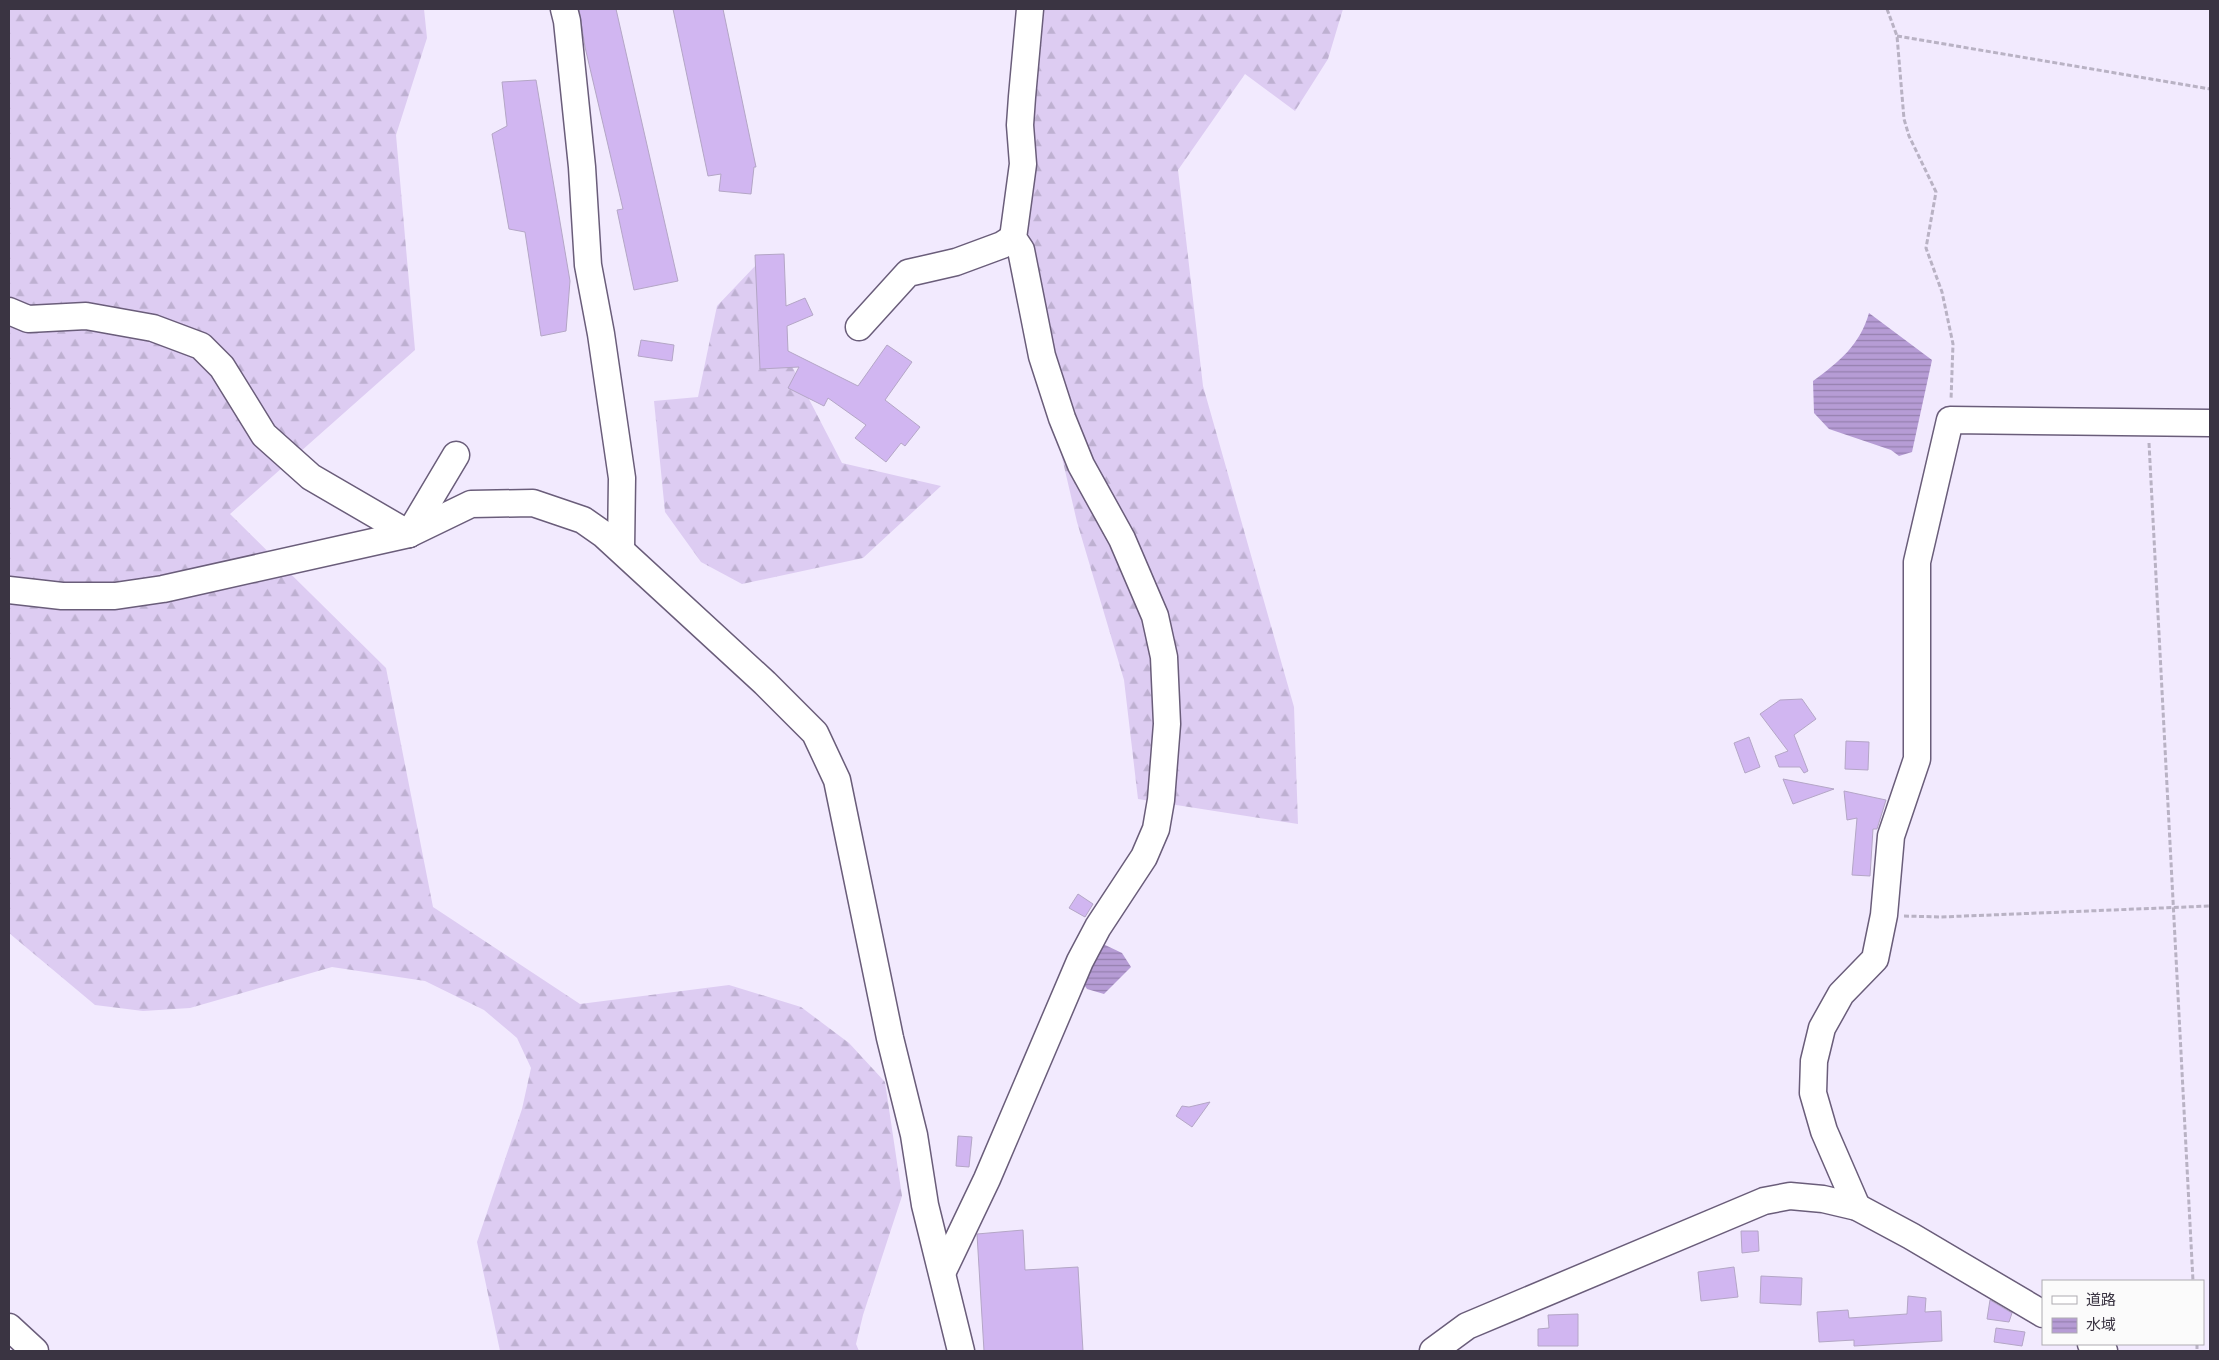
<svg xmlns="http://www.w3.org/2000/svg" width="2219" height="1360" font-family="'PT Sans','Noto Sans JP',sans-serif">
	<defs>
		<pattern id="forest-firs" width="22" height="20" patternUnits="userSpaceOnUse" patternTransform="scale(1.25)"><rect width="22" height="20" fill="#ddccf2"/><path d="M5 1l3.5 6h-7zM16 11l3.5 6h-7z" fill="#beb0d1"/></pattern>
		<pattern id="water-rules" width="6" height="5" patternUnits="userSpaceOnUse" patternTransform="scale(1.25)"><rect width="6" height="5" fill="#b69cd5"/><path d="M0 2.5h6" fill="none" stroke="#9580ae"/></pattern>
	</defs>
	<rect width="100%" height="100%" fill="#f2eafe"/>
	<g fill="url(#forest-firs)">
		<polygon points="9,9 424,9 427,38 396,135 415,350 230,514 386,668 433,907 580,1004 729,985 801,1007 849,1043 885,1082 902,1196 863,1315 856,1344 859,1351 500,1351 477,1242 522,1109 531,1068 517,1038 484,1010 425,981 332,967 190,1008 143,1011 95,1005 9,933"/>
		<polygon points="1018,9 1343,9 1328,59 1295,111 1245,74 1178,170 1203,386 1294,707 1298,824 1138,799 1124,680 1077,522 1040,363 1016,103"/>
		<polygon points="757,264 766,316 842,463 941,486 863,558 742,584 701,562 665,512 654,401 698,397 717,306"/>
	</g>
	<g fill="url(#water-rules)">
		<path d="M1869,313L1932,360L1912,452L1899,456L1891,450L1829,429L1814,413L1813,381C1839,362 1860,345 1869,313Z"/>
		<polygon points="1103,944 1122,953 1131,967 1104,994 1087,989 1080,979"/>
	</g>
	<g fill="#d1b6f1" stroke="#b4a6c6">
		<polygon points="579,9 616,9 678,281 634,290 617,210 623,209 585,47"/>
		<polygon points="673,9 723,9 756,167 754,167 751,194 719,191 721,174 708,176"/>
		<polygon points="536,80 570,281 566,331 541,336 525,232 509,229 492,134 507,126 502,82"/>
		<polygon points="784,254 786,306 805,298 813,315 787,326 788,351 858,386 887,345 912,362 885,400 920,427 905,446 901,443 886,462 855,438 866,425 828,398 824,406 788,388 799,367 760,369 755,255"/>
		<polygon points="641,340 674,345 672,361 638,356"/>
		<polygon points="1802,699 1816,719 1794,735 1808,771 1804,773 1800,767 1779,767 1775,756 1788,751 1760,714 1780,700"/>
		<polygon points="1749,737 1760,767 1745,773 1734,743"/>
		<polygon points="1846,741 1869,742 1868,770 1845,769"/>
		<polygon points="1783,779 1834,789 1793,804"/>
		<polygon points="1844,791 1886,800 1877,829 1873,829 1870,876 1852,875 1857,818 1847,820"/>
		<polygon points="1078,894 1093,904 1085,917 1069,908"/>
		<polygon points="1210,1102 1192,1127 1176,1116 1182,1106 1189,1107"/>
		<polygon points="958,1136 972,1137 969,1167 956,1166"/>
		<polygon points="1023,1230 1025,1270 1078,1267 1083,1351 984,1351 977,1234"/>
		<polygon points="1741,1231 1758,1231 1759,1251 1742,1253"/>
		<polygon points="1734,1267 1738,1297 1701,1301 1698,1272"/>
		<polygon points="1761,1276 1802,1278 1801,1305 1760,1303"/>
		<polygon points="1908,1296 1926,1298 1925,1312 1941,1311 1942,1341 1854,1346 1854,1340 1819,1342 1817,1312 1848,1310 1849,1318 1907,1314"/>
		<polygon points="1990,1300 2012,1313 2009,1322 1987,1319"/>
		<polygon points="1578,1314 1578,1346 1538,1346 1538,1329 1549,1328 1548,1315"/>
		<polygon points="1996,1328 2025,1332 2022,1346 1994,1342"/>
	</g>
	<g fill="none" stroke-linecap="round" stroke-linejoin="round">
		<defs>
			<g id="minor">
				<polyline points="564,9 567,21 582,167 588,265 601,334 622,478 621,550"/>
				<polyline points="9,311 28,319 86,316 153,328 201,346 222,367 264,435 311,477 409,534"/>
				<polyline points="859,327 908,273 956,262 1002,245 1013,238"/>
				<polyline points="409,534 456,455"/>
				<polyline points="9,590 62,596 115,596 163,589 409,534 471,504 533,503 583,520 603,534 765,683 815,733 837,780 890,1038 914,1135 925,1205 961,1351"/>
				<polyline points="1857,1207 1824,1131 1813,1093 1814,1061 1822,1028 1841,994 1875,959 1884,915 1891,836 1917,759 1917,562 1950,420 2210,423"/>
				<polyline points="943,1271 987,1179 1080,961 1098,927 1144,857 1156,829 1161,800 1167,724 1164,657 1155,616 1122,539 1081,465 1062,418 1042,356 1021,250 1013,238 1023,164 1020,125 1022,97 1030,9"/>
				<polyline points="9,1327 35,1351"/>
				<polyline points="2091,1344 2104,1351"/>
				<polyline points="1433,1351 1467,1326 1764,1201 1790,1196 1823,1199 1857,1207 1911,1236 2043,1314"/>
			</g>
		</defs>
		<use href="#minor" stroke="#6a5d7a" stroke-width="29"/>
		<g stroke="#b9b2c4" stroke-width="3" stroke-dasharray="5 2.5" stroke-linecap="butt">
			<polyline points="1887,9 1897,36 1904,119 1909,136 1936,192 1926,248 1942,292 1953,344 1951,400"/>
			<polyline points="1897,36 2210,89"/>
			<polyline points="2149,443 2193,1281"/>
			<polyline points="1904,916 1941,917 2210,906"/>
			<polyline points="2197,1344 2197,1351"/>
		</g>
		<use href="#minor" stroke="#fff" stroke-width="26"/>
	</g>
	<rect width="2219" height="1360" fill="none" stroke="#3a3442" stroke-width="20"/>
	<rect x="2042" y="1280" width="162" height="65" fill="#fbfbfb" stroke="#aeabb1"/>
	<rect x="2052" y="1296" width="25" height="8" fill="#ffffff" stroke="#aeabb1"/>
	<text x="2086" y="1305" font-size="15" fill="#3a3442">道路</text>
	<rect x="2052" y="1318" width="25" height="15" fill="url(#water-rules)" stroke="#aeabb1"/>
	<text x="2086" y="1330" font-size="15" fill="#3a3442">水域</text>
</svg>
